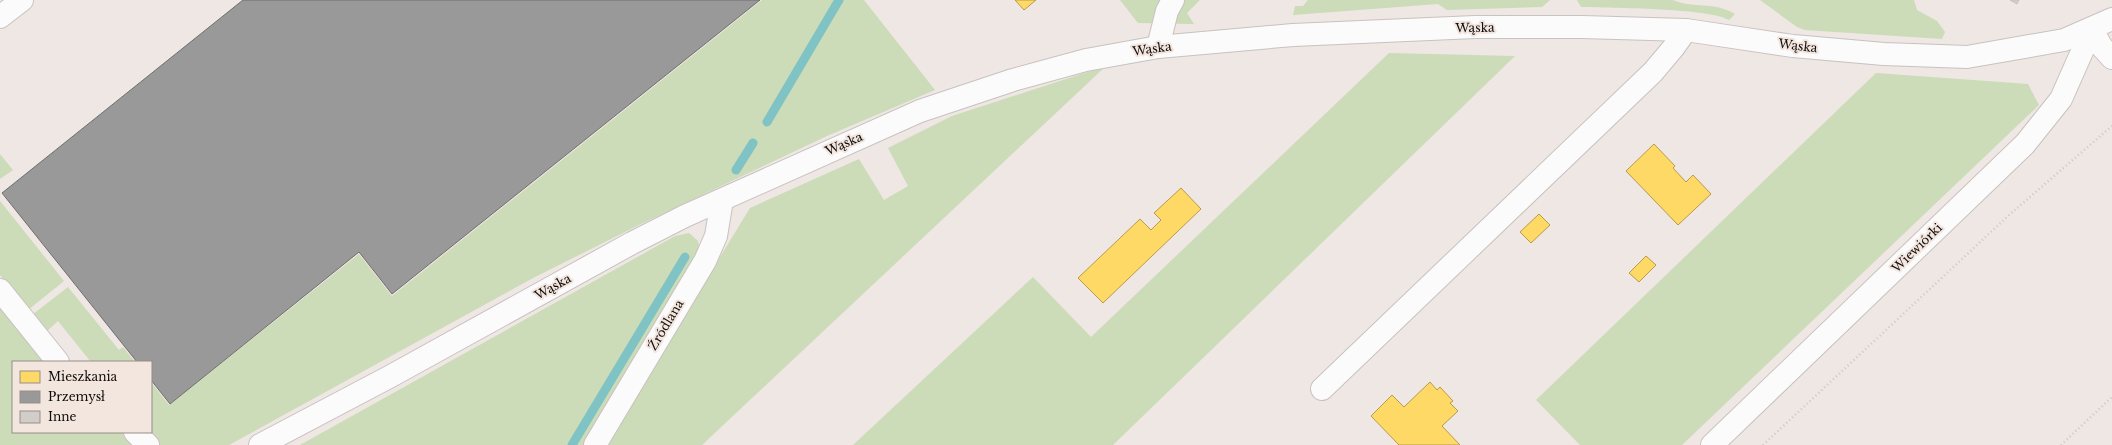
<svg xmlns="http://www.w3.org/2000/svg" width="2112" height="445" font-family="'Libre Baskerville',serif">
	<rect width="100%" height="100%" fill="#eee7e3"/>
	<g fill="#ccdbb8">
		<polygon points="762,0 864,0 935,90 827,136 639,225 535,277 229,445 160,445 148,432 151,432 151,382 169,405 359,254 392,296"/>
		<polygon points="1120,0 1200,0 1187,13 1194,24 1138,23"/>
		<polygon points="1308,0 1550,0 1542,7 1447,10 1438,4 1293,15 1295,6 1303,6"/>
		<path d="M1577,0H1673C1694,9 1713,1 1735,14L1729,20C1710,8 1610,8 1581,7Z"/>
		<polygon points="1760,0 1914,0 1917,10 1937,21 1945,32 1942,39 1805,30 1797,27"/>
		<polygon points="1389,53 1515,56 1113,445 853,445 1033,277 1091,337"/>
		<polygon points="1106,66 702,445 605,445 750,208 859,159 884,200 908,186 888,148 952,116"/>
		<polygon points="1876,73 2028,84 2039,105 1682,445 1580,445 1536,400"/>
		<polygon points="0,154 13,170 0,179"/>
		<polygon points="0,201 64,281 28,310 0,275"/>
		<polygon points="689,233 698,241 700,253 583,445 300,445 675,236"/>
		<polygon points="68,287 119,350 123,347 135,362 91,362 58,321 46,332 32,315"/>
		<polygon points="0,305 46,362 13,362 13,432 121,432 134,445 0,445"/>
	</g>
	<g fill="#ffd966" stroke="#b79b4a">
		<polygon points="1015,0 1036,0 1024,10"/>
		<polygon points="1654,144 1675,166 1673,168 1686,182 1693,175 1711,194 1678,225 1626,171"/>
		<polygon points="1181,188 1201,209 1103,303 1078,278 1140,219 1151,230 1161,220 1154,213"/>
		<polygon points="1539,214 1550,225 1531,243 1520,232"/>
		<polygon points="1646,256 1656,265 1639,282 1629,273"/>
		<polygon points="1430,382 1437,390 1440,387 1453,401 1450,403 1458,411 1442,426 1460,445 1399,445 1371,416 1392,395 1404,407"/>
	</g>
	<polygon fill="#999" stroke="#706e6e" points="243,0 760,0 392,294 359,252 170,404 151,380 151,362 137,362 2,193"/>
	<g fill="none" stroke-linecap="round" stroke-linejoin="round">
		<g stroke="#7fc3c4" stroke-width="9">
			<polyline points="767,122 839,0"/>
			<polyline points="736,170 753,143"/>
			<polyline points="572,445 685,257"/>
		</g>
	</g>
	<polygon fill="#d3cdca" stroke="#c8c3c0" points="2010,0 2019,0 2017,4"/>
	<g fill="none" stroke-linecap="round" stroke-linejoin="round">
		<defs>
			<g id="minor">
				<polyline points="0,17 22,0"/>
				<polyline points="2092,29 2101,46 2112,58"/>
				<polyline points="1158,47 1167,11 1173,0"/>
				<polyline points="0,290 58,362"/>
				<polyline points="1322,389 1653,72 1674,47 1686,30"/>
				<polyline points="135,432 148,445"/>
				<polyline points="260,445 391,376 632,243 685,216 920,111 1013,80 1086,60 1158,47 1293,35 1475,27 1582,27 1686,30 1793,46 1884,54 1967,57 2064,40 2112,19"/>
				<polyline points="595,445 705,261 716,236 722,200"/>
				<polyline points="1712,445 2025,144 2061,99 2092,29"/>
			</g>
		</defs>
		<use href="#minor" stroke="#c8c2c0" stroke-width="24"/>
		<g stroke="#cac8c6" stroke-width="2.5" stroke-dasharray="1 3" stroke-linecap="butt">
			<polyline points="1763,445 2008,216 2112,126"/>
			<polyline points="2061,445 2112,397"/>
		</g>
		<use href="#minor" stroke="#fcfbfb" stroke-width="22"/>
	</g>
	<g text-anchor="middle" stroke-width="4" stroke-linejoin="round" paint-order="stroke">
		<g font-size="12" fill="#0f0b09" stroke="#f2e6df">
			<text transform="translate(1475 28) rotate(-1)" y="4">Wąska</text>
			<text transform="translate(1798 46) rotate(7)" y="4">Wąska</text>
			<text transform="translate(1152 49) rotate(-8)" y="4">Wąska</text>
			<text transform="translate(844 144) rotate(-24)" y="4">Wąska</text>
			<text transform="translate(1917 248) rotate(-44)" y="4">Wiewiórki</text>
			<text transform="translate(553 287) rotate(-29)" y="4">Wąska</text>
			<text transform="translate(666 325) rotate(-59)" y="4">Źródlana</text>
		</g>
	</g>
	<rect x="12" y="361" width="140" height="72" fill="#f2e6df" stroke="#978e89"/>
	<rect x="20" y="371" width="20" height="12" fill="#ffd966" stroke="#978e89"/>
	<text x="48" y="381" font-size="12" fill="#0f0b09">Mieszkania</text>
	<rect x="20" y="391" width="20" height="12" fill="#999999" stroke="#978e89"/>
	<text x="48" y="401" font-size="12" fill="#0f0b09">Przemysł</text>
	<rect x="20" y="411" width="20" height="12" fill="#d3cdca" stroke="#978e89"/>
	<text x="48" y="421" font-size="12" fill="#0f0b09">Inne</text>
</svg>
